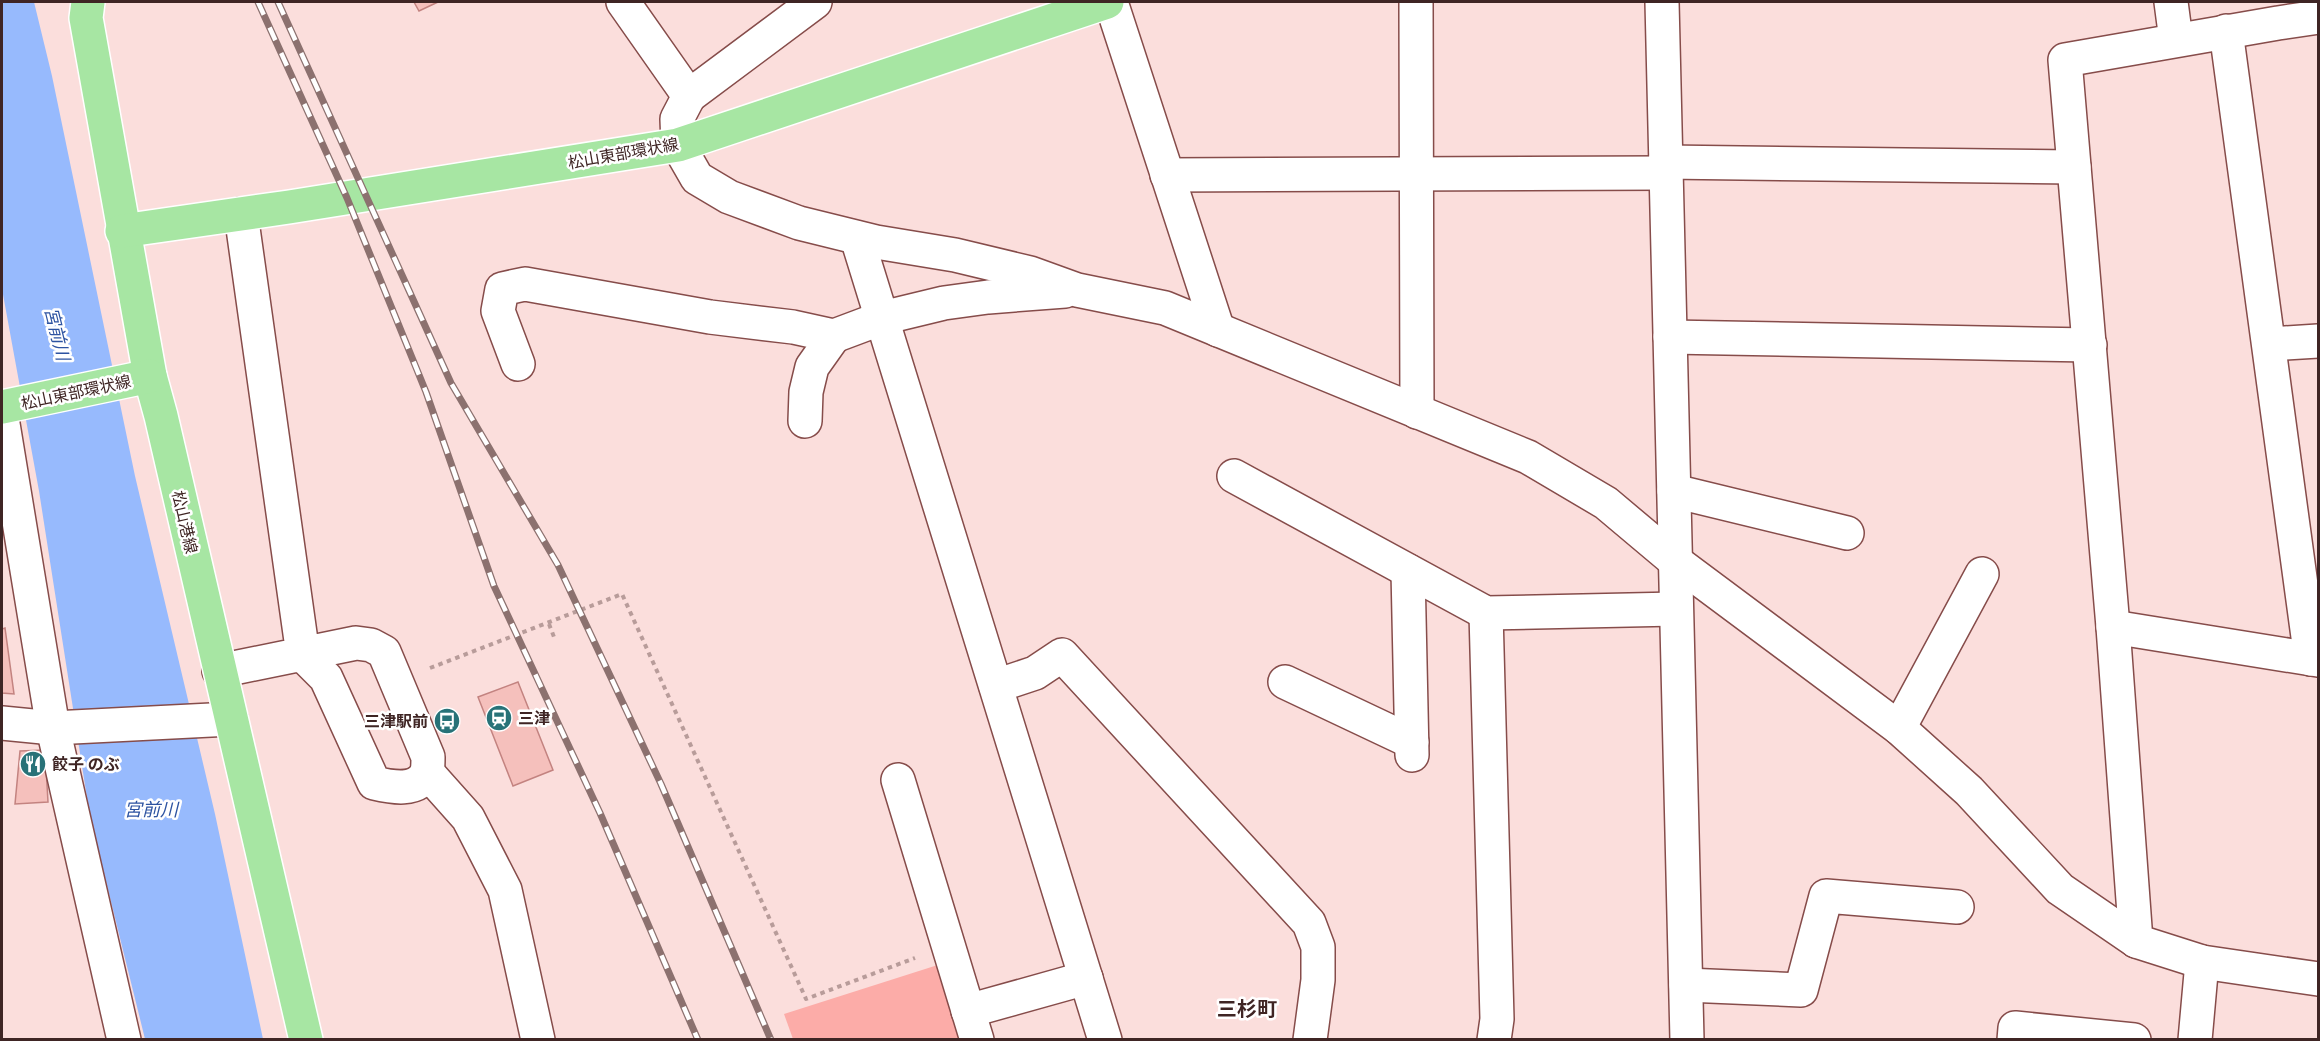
<svg xmlns="http://www.w3.org/2000/svg" width="2320" height="1041" font-family="'DM Sans','Noto Sans JP',sans-serif">
	<rect width="100%" height="100%" fill="#fbdedc"/>
	<polygon fill="#fcaca8" points="944,963 968,1039 793,1039 784,1014"/>
	<polygon fill="#97bafd" points="2,2 34,2 52,76 135,476 215,814 263,1039 145,1039 90,817 39,491 2,289"/>
	<g fill="#f5c0bc" stroke="#c38380" stroke-width="1.5">
		<polygon points="414,2 438,2 419,11"/>
		<polygon points="5,628 14,694 2,693 2,629"/>
		<polygon points="518,682 553,770 513,786 478,697"/>
		<polygon points="45,750 48,802 15,804 20,751"/>
	</g>
	<g fill="none" stroke-linecap="round" stroke-linejoin="round">
		<defs>
			<g id="minor">
				<polyline points="623,2 689,96 677,119 678,145 697,178 729,197 799,223 876,242 955,255 1030,273 1077,290 1165,308 1528,457 1606,503 1675,561 1899,728 1969,791 2060,889 2136,941"/>
				<polyline points="1111,2 1218,330"/>
				<polyline points="1416,2 1417,412"/>
				<polyline points="1662,2 1687,1040"/>
				<polyline points="2171,2 2176,40"/>
				<polyline points="2318,17 2278,23 2065,60 2113,627 2136,941 2202,962 2318,979"/>
				<polyline points="2226,31 2311,659"/>
				<polyline points="689,96 815,2"/>
				<polyline points="1665,162 2074,167"/>
				<polyline points="1167,175 1666,173"/>
				<polyline points="857,238 1105,1040"/>
				<polyline points="1670,337 2090,345"/>
				<polyline points="2270,344 2318,341"/>
				<polyline points="518,364 498,311 502,289 525,284 710,317 793,327 834,336 882,318 944,303 988,297 1065,291"/>
				<polyline points="2,418 53,728 124,1040"/>
				<polyline points="805,421 806,392 812,367 834,336"/>
				<polyline points="1234,476 1486,613 1676,609"/>
				<polyline points="1674,491 1847,533"/>
				<polyline points="1408,571 1412,755"/>
				<polyline points="1486,613 1497,1019 1494,1040"/>
				<polyline points="2113,627 2318,660"/>
				<path d="M219,671L356,643L371,645L384,652L428,757C428,761 428,768 427,772C418,793 391,787 374,783L326,678L303,655L241,214"/>
				<polyline points="1285,682 1412,742"/>
				<polyline points="996,686 1035,673 1062,655 1309,923 1318,947 1318,980 1310,1040"/>
				<polyline points="2,723 53,728 231,719"/>
				<polyline points="1899,728 1982,574"/>
				<polyline points="427,772 468,818 505,890 538,1040"/>
				<polyline points="898,780 977,1040"/>
				<polyline points="1686,985 1801,990 1826,896 1957,907"/>
				<polyline points="968,1011 1086,978"/>
				<polyline points="2014,1040 2015,1028 2134,1040"/>
				<polyline points="2195,1040 2202,962"/>
			</g>
			<g id="major">
				<polyline points="88,2 86,18 150,376 161,416 306,1040"/>
				<polyline points="122,231 289,207 678,145 1107,2"/>
				<polyline points="2,407 150,376"/>
			</g>
		</defs>
		<use href="#minor" stroke="#864c4a" stroke-width="36"/>
		<use href="#major" stroke="#fff" stroke-width="36"/>
		<g stroke="#b89c9a" stroke-width="4" stroke-dasharray="4.5 4.5" stroke-linecap="butt">
			<polyline points="549,624 554,637"/>
			<polyline points="430,668 622,594 806,999 915,958"/>
		</g>
		<use href="#minor" stroke="#fff" stroke-width="33"/>
		<use href="#major" stroke="#a7e6a3" stroke-width="33"/>
		<defs>
			<g id="rail">
				<polyline points="258,2 347,198 426,392 494,586 600,813 698,1040"/>
				<polyline points="278,2 451,383 558,565 661,784 771,1040"/>
			</g>
		</defs>
		<use href="#rail" stroke="#8c716f" stroke-width="7"/>
		<use href="#rail" stroke="#fff" stroke-width="4.5" stroke-dasharray="14" stroke-linecap="butt"/>
	</g>
	<defs>
		<symbol id="station-disc" viewBox="-11 -11 22 22"><circle r="9.5" fill="#287278" stroke="#fff"/><path d="M-3-6H3Q5-6 5-4V2Q5 4 3 4L4.5 6H3L1.5 4h-3L-3 6H-4.5L-3 4Q-5 4-5 2V-4Q-5-6-3-6ZM-3.5-4v3h7v-3ZM-3.5 1v1.5H-2V1ZM2 1v1.5H3.5V1Z" fill="#fff"/></symbol>
		<symbol id="bus-disc" viewBox="-11 -11 22 22"><circle r="9.5" fill="#287278" stroke="#fff"/><path d="M-5-6H5V4H4V6H2V4H-2V6H-4V4H-5ZM-3.5-4V0h7V-4ZM-3.5 1.2v1.5H-2V1.2ZM2 1.2v1.5H3.5V1.2Z" fill="#fff"/></symbol>
		<symbol id="restaurant-disc" viewBox="-11 -11 22 22"><circle r="9.5" fill="#287278" stroke="#fff"/><path d="M-5-6h1v4h1v-4h1v4h1v-4h1v5L-1.5 .5V6h-2V.5L-5-1ZM5-6V6H3V1.5H1.5Q1.5-4 5-6Z" fill="#fff"/></symbol>
	</defs>
	<g fill-rule="evenodd">
		<use href="#station-disc" x="484" y="703" width="30" height="30"/>
		<use href="#bus-disc" x="432" y="706" width="30" height="30"/>
		<use href="#restaurant-disc" x="18" y="749" width="30" height="30"/>
	</g>
	<g text-anchor="middle" stroke-width="5" stroke-linejoin="round" paint-order="stroke">
		<g font-size="16" fill="#3f2524" stroke="#fff">
			<text transform="translate(623 153) rotate(-10)" y="6">松山東部環状線</text>
			<text transform="translate(76 392) rotate(-12)" y="6">松山東部環状線</text>
			<text transform="translate(185 522) rotate(77)" y="6">松山港線</text>
		</g>
		<g font-size="16" font-weight="bold" fill="#3f2524" stroke="#fff" text-anchor="start">
			<text x="518" y="724">三津</text>
			<text x="428" y="727" text-anchor="end">三津駅前</text>
			<text x="52" y="770">餃子 のぶ</text>
		</g>
		<g font-size="18" font-style="italic" fill="#2d53a1" stroke="#fff">
			<text transform="translate(57 334) rotate(76)" y="6">宮前川</text>
			<text x="151" y="816">宮前川</text>
		</g>
		<g font-size="20" font-weight="bold" fill="#3f2524" stroke="#fff">
			<text x="1247" y="1016">三杉町</text>
		</g>
	</g>
	<rect width="2320" height="1041" fill="none" stroke="#3f2524" stroke-width="6"/>
</svg>
